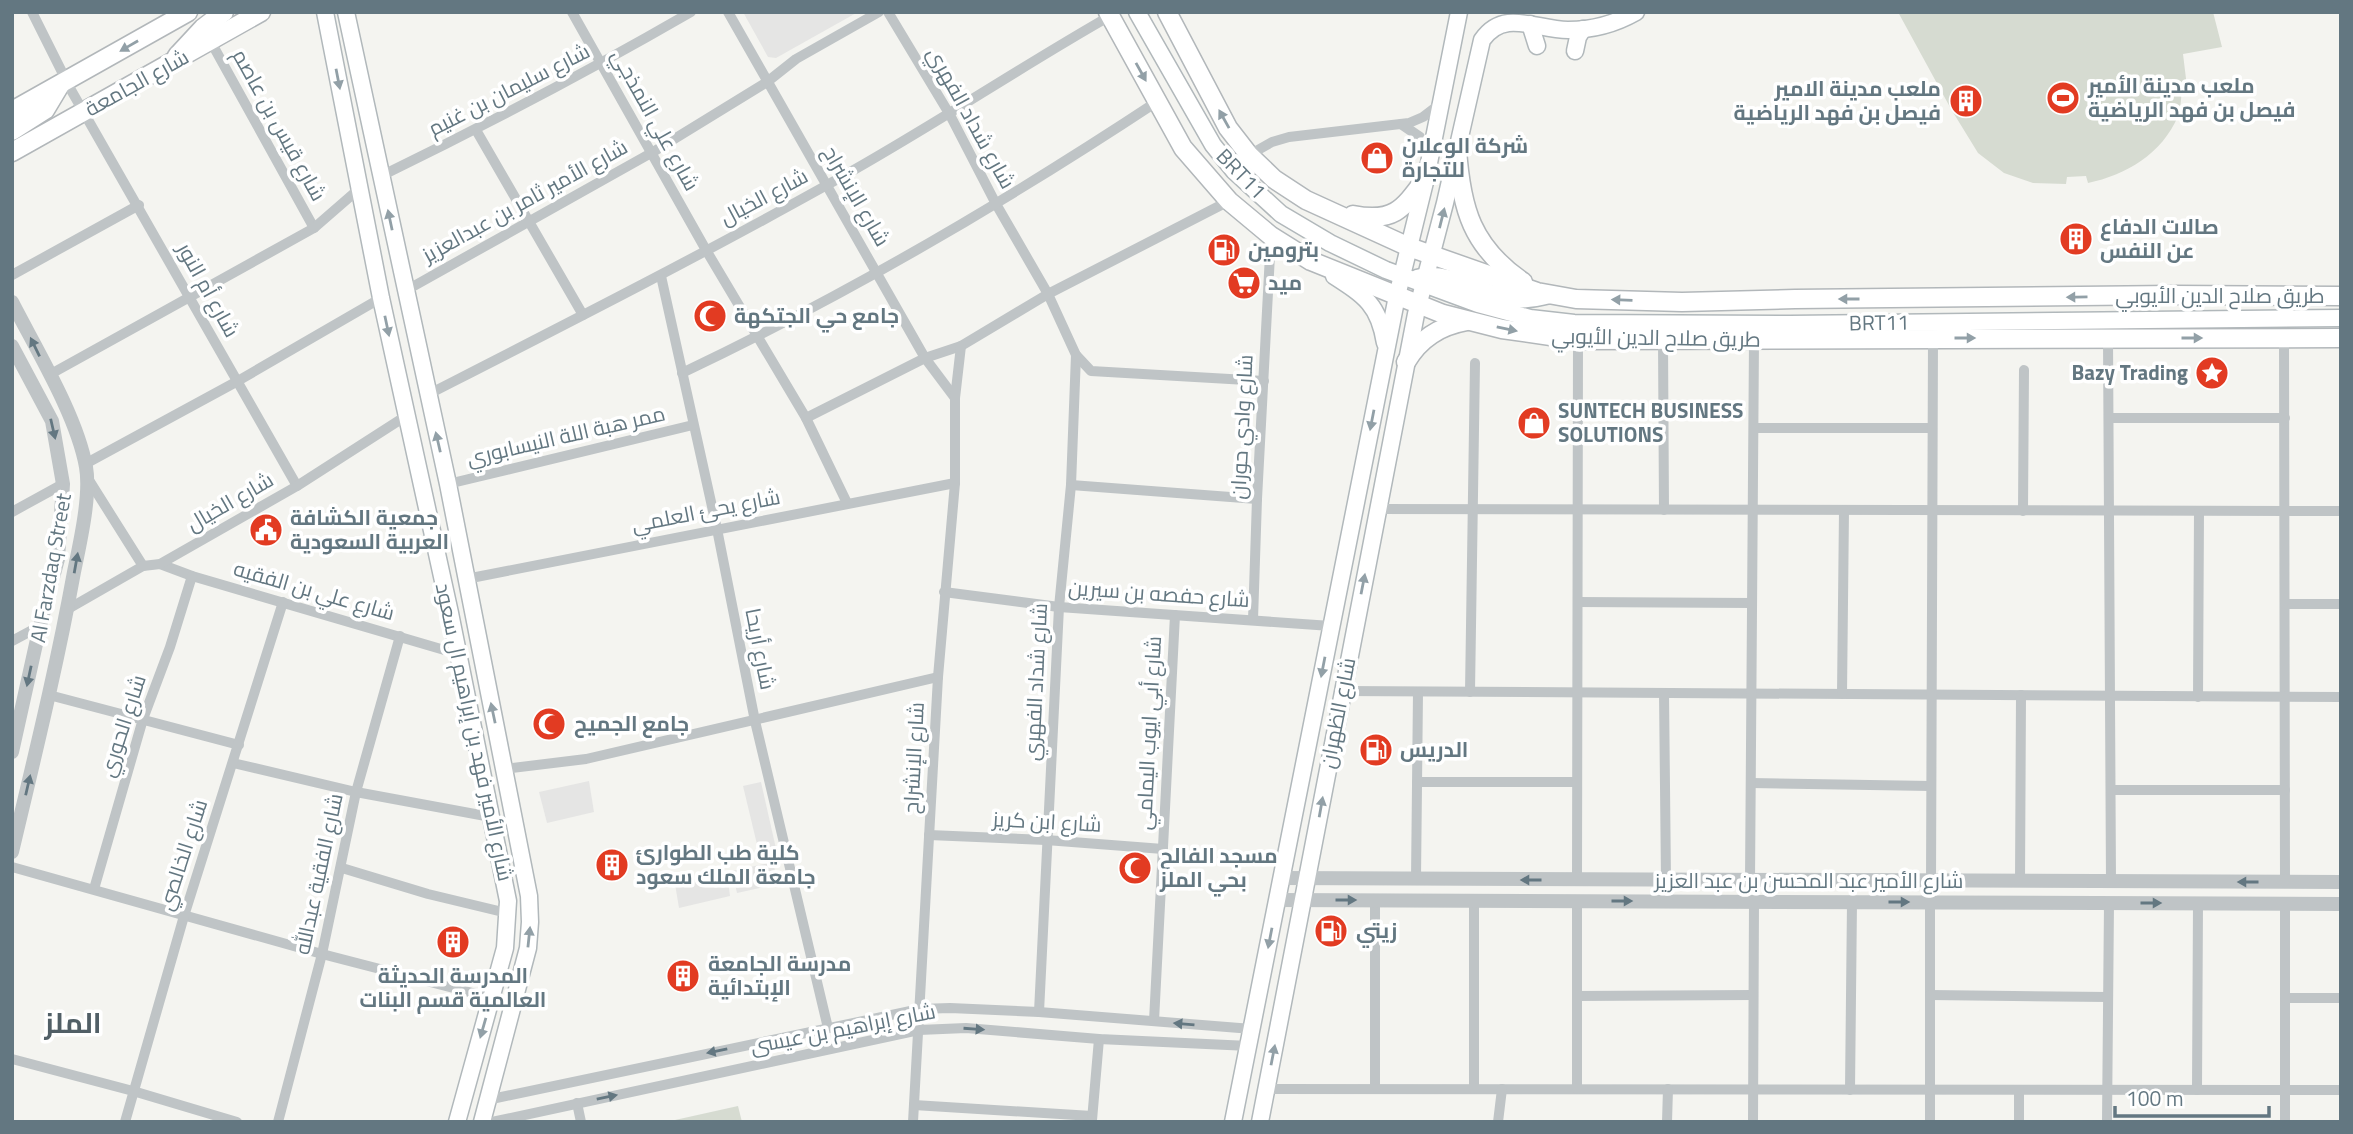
<svg xmlns="http://www.w3.org/2000/svg" width="2353" height="1134" font-family="'Titillium Web',Cairo,sans-serif">
	<rect width="100%" height="100%" fill="#f4f4f0"/>
	<g fill="#e5e5e4">
		<polygon points="743,12 858,12 776,58 768,57"/>
		<polygon points="589,781 594,812 547,823 539,792"/>
		<polygon points="761,782 777,853 760,857 743,786"/>
		<polygon points="773,862 778,884 737,893 732,871"/>
		<polygon points="727,872 730,896 679,908 675,884"/>
	</g>
	<g fill="#d6dbd1">
		<path d="M1898,12H2213L2222,47L2183,54L2187,87L2182,88C2181,97 2181,108 2178,116C2162,154 2126,175 2088,183L2086,176L2067,177L2066,184L2033,183L2004,173L1978,153L1951,109Z"/>
		<polygon points="738,1106 742,1122 666,1122"/>
	</g>
	<g fill="none" stroke-linecap="round" stroke-linejoin="round">
		<defs>
			<g id="secondary">
				<polyline points="325,12 381,298 450,613 508,901 505,948 457,1122"/>
				<polyline points="346,12 448,484 529,896 530,922 528,948 482,1122"/>
				<polyline points="1137,12 1213,145 1234,171 1281,214 1330,243 1386,270 1478,304 1530,318 1574,323 1790,324 2341,318"/>
				<polyline points="1530,24 1537,46"/>
				<polyline points="1575,51 1578,37 1583,29"/>
				<path d="M1334,276C1365,296 1379,305 1385,343"/>
				<path d="M1417,278C1449,269 1481,294 1512,299C1525,301 1538,298 1550,295"/>
				<polyline points="1233,1122 1397,296 1426,178 1459,12"/>
				<path d="M1260,1122L1416,314L1445,203L1482,40C1504,8 1536,30 1568,30C1592,30 1615,24 1636,12"/>
			</g>
			<g id="primary">
				<polyline points="1108,12 1183,148 1229,201 1271,236 1311,261 1443,314 1502,329 1578,340 2341,338"/>
				<polyline points="1167,12 1228,128 1249,155 1274,179 1306,200 1409,247 1537,292 1576,299 1682,302 1795,299 2174,295 2341,296"/>
				<polyline points="177,56 203,28 224,12"/>
				<polyline points="12,111 188,12"/>
				<polyline points="12,131 45,110 60,85"/>
				<path d="M1457,149C1461,209 1472,247 1523,282"/>
				<polyline points="12,152 261,12"/>
				<path d="M1353,215C1394,223 1403,209 1426,178"/>
				<path d="M1406,362C1420,338 1440,326 1467,321"/>
			</g>
		</defs>
		<use href="#secondary" stroke="#b1b8bb" stroke-width="19"/>
		<use href="#primary" stroke="#b2b7ba" stroke-width="21"/>
		<g stroke="#bfc4c6" stroke-width="10">
			<polyline points="32,12 71,90 297,486"/>
			<polyline points="572,12 706,250 806,418 847,503"/>
			<polyline points="728,12 925,358 955,398"/>
			<polyline points="888,12 950,115 996,204 1048,294 1076,355 1091,371 1264,381"/>
			<polyline points="211,42 314,228"/>
			<polyline points="1401,124 1420,137 1429,155"/>
			<polyline points="476,130 583,315"/>
			<polyline points="1249,155 1272,142 1289,137 1409,123 1423,117 1440,104"/>
			<path d="M381,176C486,125 589,71 691,12"/>
			<polyline points="12,275 139,205"/>
			<polyline points="661,276 717,529 755,721 828,1028"/>
			<polyline points="405,291 653,152 767,82 796,59 879,12"/>
			<polyline points="2284,337 2285,882"/>
			<polyline points="2108,338 2111,882"/>
			<polyline points="1663,340 1664,510"/>
			<path d="M682,373C847,295 1005,202 1158,101"/>
			<polyline points="49,375 314,228 360,188"/>
			<path d="M427,395C562,326 696,258 827,185C924,132 1015,70 1110,16"/>
			<polyline points="806,418 925,358 961,346 1048,294 1229,201"/>
			<polyline points="2109,418 2285,418"/>
			<polyline points="1754,428 1932,428"/>
			<polyline points="85,464 236,382 381,298"/>
			<polyline points="87,477 143,566"/>
			<polyline points="448,484 693,425"/>
			<polyline points="1071,485 1257,499"/>
			<polyline points="1377,509 2341,511"/>
			<polyline points="2023,511 2024,370"/>
			<polyline points="12,512 63,484"/>
			<polyline points="160,564 192,576 458,654"/>
			<polyline points="466,579 955,483"/>
			<polyline points="944,592 1059,607 1331,626"/>
			<polyline points="1578,602 1752,603"/>
			<polyline points="2285,604 2341,604"/>
			<polyline points="68,609 143,566 160,564 297,486 406,416"/>
			<polyline points="1253,620 1257,499 1271,236"/>
			<polyline points="12,641 40,626"/>
			<polyline points="1342,691 2341,697"/>
			<polyline points="1470,692 1475,363"/>
			<polyline points="1664,693 1666,880"/>
			<polyline points="1842,694 1844,510"/>
			<polyline points="49,695 239,745"/>
			<polyline points="2198,697 2199,511"/>
			<polyline points="233,763 356,792 491,817"/>
			<polyline points="504,769 586,759 938,677"/>
			<polyline points="1417,782 1577,782"/>
			<polyline points="1751,783 1931,786"/>
			<polyline points="2111,790 2285,790"/>
			<polyline points="929,835 1046,840 1163,849"/>
			<polyline points="12,867 322,954 492,998"/>
			<polyline points="342,868 428,894 507,913"/>
			<polyline points="1416,879 1418,692"/>
			<polyline points="1577,880 1578,340"/>
			<polyline points="1750,881 1754,340"/>
			<polyline points="1931,881 1933,339"/>
			<polyline points="2020,881 2021,695"/>
			<polyline points="94,889 143,719 170,647 192,576"/>
			<polyline points="1375,900 1375,1089"/>
			<polyline points="1930,902 1930,1122"/>
			<polyline points="2285,904 2285,1122"/>
			<polyline points="1930,995 2108,997"/>
			<polyline points="1577,996 1753,995"/>
			<polyline points="2285,998 2341,998"/>
			<polyline points="1039,1012 1059,607 1071,485 1076,355"/>
			<polyline points="1154,1021 1175,615"/>
			<polyline points="12,1059 133,1091 237,1122"/>
			<polyline points="1267,1089 2341,1090"/>
			<polyline points="1474,1089 1474,901"/>
			<polyline points="1577,1089 1577,901"/>
			<polyline points="1850,1090 1852,902"/>
			<polyline points="2197,1090 2198,903"/>
			<polyline points="487,1100 920,1009 950,1008 1039,1012 1252,1029"/>
			<polyline points="577,1103 581,1122"/>
			<polyline points="914,1105 1092,1116"/>
			<polyline points="1092,1120 1099,1039"/>
			<polyline points="125,1122 184,916 283,602"/>
			<polyline points="278,1122 322,954 356,792 400,636"/>
			<polyline points="492,1122 919,1030 966,1028 1099,1039 1249,1046"/>
			<polyline points="913,1122 938,677 955,483 955,398 961,346"/>
			<polyline points="1498,1122 1502,1089"/>
			<polyline points="1667,1122 1668,1089"/>
			<polyline points="1753,1122 1754,902"/>
			<polyline points="2019,1122 2019,1090"/>
			<polyline points="2107,1122 2109,903"/>
		</g>
		<g stroke="#bfc4c6" stroke-width="14">
			<path d="M12,302C36,349 77,416 86,467C91,495 80,543 74,572C57,666 34,759 12,852"/>
			<polyline points="12,346 52,421 63,484 58,559 40,626 12,752"/>
			<polyline points="1282,878 2341,882"/>
			<polyline points="1278,900 2341,904"/>
		</g>
		<use href="#secondary" stroke="#fff" stroke-width="16"/>
		<use href="#primary" stroke="#fff" stroke-width="18"/>
	</g>
	<defs><path id="oneway-solid" d="M-6-.8H1V-3.2L6.5 0L1 3.2V.8H-6Z" transform="scale(1.75)"/></defs>
	<g fill="#92a0a7">
		<use href="#oneway-solid" transform="translate(129 46) rotate(150)"/>
		<use href="#oneway-solid" transform="translate(1141 72) rotate(61)"/>
		<use href="#oneway-solid" transform="translate(338 79) rotate(79)"/>
		<use href="#oneway-solid" transform="translate(1224 119) rotate(-119)"/>
		<use href="#oneway-solid" transform="translate(1442 218) rotate(-76)"/>
		<use href="#oneway-solid" transform="translate(390 220) rotate(-102)"/>
		<use href="#oneway-solid" transform="translate(2077 297) rotate(179)"/>
		<use href="#oneway-solid" transform="translate(1849 299) rotate(-180)"/>
		<use href="#oneway-solid" transform="translate(1622 300) rotate(-178)"/>
		<use href="#oneway-solid" transform="translate(387 326) rotate(78)"/>
		<use href="#oneway-solid" transform="translate(1507 329) rotate(12)"/>
		<use href="#oneway-solid" transform="translate(1965 338)"/>
		<use href="#oneway-solid" transform="translate(2192 338)"/>
		<use href="#oneway-solid" transform="translate(1372 420) rotate(101)"/>
		<use href="#oneway-solid" transform="translate(438 442) rotate(-103)"/>
		<use href="#oneway-solid" transform="translate(1363 584) rotate(-79)"/>
		<use href="#oneway-solid" transform="translate(1323 667) rotate(101)"/>
		<use href="#oneway-solid" transform="translate(493 713) rotate(-102)"/>
		<use href="#oneway-solid" transform="translate(1321 807) rotate(-80)"/>
		<use href="#oneway-solid" transform="translate(529 937) rotate(-84)"/>
		<use href="#oneway-solid" transform="translate(1270 938) rotate(101)"/>
		<use href="#oneway-solid" transform="translate(483 1028) rotate(106)"/>
		<use href="#oneway-solid" transform="translate(1273 1055) rotate(-79)"/>
	</g>
	<g fill="#637781">
		<use href="#oneway-solid" transform="translate(35 347) rotate(-116)"/>
		<use href="#oneway-solid" transform="translate(53 429) rotate(77)"/>
		<use href="#oneway-solid" transform="translate(76 563) rotate(-80)"/>
		<use href="#oneway-solid" transform="translate(29 676) rotate(102)"/>
		<use href="#oneway-solid" transform="translate(28 785) rotate(-77)"/>
		<use href="#oneway-solid" transform="translate(1531 880) rotate(-180)"/>
		<use href="#oneway-solid" transform="translate(2248 882) rotate(-180)"/>
		<use href="#oneway-solid" transform="translate(1346 900)"/>
		<use href="#oneway-solid" transform="translate(1622 901)"/>
		<use href="#oneway-solid" transform="translate(1899 902)"/>
		<use href="#oneway-solid" transform="translate(2151 903)"/>
		<use href="#oneway-solid" transform="translate(1184 1024) rotate(-175)"/>
		<use href="#oneway-solid" transform="translate(974 1029) rotate(4)"/>
		<use href="#oneway-solid" transform="translate(717 1051) rotate(168)"/>
		<use href="#oneway-solid" transform="translate(607 1097) rotate(-12)"/>
	</g>
	<defs>
		<symbol id="stadium-disc" viewBox="-11 -11 22 22"><circle r="9.5" fill="#e23b22" stroke="#fff"/><path d="M0-5a6.5 5 0 1 0 0 10a6.5 5 0 1 0 0-10ZM-3.5-1.8h7v3.6h-7Z" fill="#fff"/></symbol>
		<symbol id="building-disc" viewBox="-11 -11 22 22"><circle r="9.5" fill="#e23b22" stroke="#fff"/><path d="M-4-6H4V6H1V3H-1V6H-4ZM-2.5-4.3h1.7v1.8h-1.7ZM.8-4.3h1.7v1.8H.8ZM-2.5-1h1.7V.8h-1.7ZM.8-1h1.7V.8H.8Z" fill="#fff"/></symbol>
		<symbol id="shop-disc" viewBox="-11 -11 22 22"><circle r="9.5" fill="#e23b22" stroke="#fff"/><path d="M-5-2.5h2.3a2.7 3.5 0 0 1 5.4 0H5L5.5 6h-11ZM-1.5-2.5h3a1.5 2.3 0 0 0-3 0Z" fill="#fff"/></symbol>
		<symbol id="fuel-disc" viewBox="-11 -11 22 22"><circle r="9.5" fill="#e23b22" stroke="#fff"/><path d="M-5.5-6h7V0h2V4h1.3V-2.5L3-4.5l.8-.8L6-3V5H2.5V1h-1V6h-7ZM-4.2-4.7v3.2H.2V-4.7Z" fill="#fff"/></symbol>
		<symbol id="supermarket-disc" viewBox="-11 -11 22 22"><circle r="9.5" fill="#e23b22" stroke="#fff"/><path d="M-6-5.5h2.5l.6 2H6L4.5 2H-2.5L-4.4-4H-6ZM-1.5 3.2a1.3 1.3 0 1 0 .1 0ZM3 3.2a1.3 1.3 0 1 0 .1 0Z" fill="#fff"/></symbol>
		<symbol id="mosque-disc" viewBox="-11 -11 22 22"><circle r="9.5" fill="#e23b22" stroke="#fff"/><path d="M3.5-4.9A6 6 0 1 0 3.5 4.9A5 5 0 1 1 3.5-4.9Z" fill="#fff"/></symbol>
		<symbol id="sight-disc" viewBox="-11 -11 22 22"><circle r="9.5" fill="#e23b22" stroke="#fff"/><path d="M0-6L1.8-2.2L6-1.7L2.9 1.2L3.7 5.4L0 3.3L-3.7 5.4L-2.9 1.2L-6-1.7L-1.8-2.2Z" fill="#fff"/></symbol>
		<symbol id="civic-disc" viewBox="-11 -11 22 22"><circle r="9.5" fill="#e23b22" stroke="#fff"/><path d="M-.6-6.5H3V-4.5H.6V-3L4-1V1h2V6H-6V1h2V-1L-.6-3ZM-1.2 2.5V6h2.4V2.5Z" fill="#fff"/></symbol>
	</defs>
	<g fill-rule="evenodd">
		<use href="#stadium-disc" x="2044" y="79" width="38" height="38"/>
		<use href="#building-disc" x="1947" y="82" width="38" height="38"/>
		<use href="#shop-disc" x="1358" y="139" width="38" height="38"/>
		<use href="#building-disc" x="2057" y="220" width="38" height="38"/>
		<use href="#fuel-disc" x="1205" y="231" width="38" height="38"/>
		<use href="#supermarket-disc" x="1225" y="264" width="38" height="38"/>
		<use href="#mosque-disc" x="691" y="297" width="38" height="38"/>
		<use href="#sight-disc" x="2193" y="354" width="38" height="38"/>
		<use href="#shop-disc" x="1515" y="404" width="38" height="38"/>
		<use href="#civic-disc" x="247" y="511" width="38" height="38"/>
		<use href="#mosque-disc" x="530" y="705" width="38" height="38"/>
		<use href="#fuel-disc" x="1357" y="731" width="38" height="38"/>
		<use href="#building-disc" x="593" y="846" width="38" height="38"/>
		<use href="#mosque-disc" x="1116" y="849" width="38" height="38"/>
		<use href="#fuel-disc" x="1312" y="912" width="38" height="38"/>
		<use href="#building-disc" x="434" y="923" width="38" height="38"/>
		<use href="#building-disc" x="664" y="957" width="38" height="38"/>
	</g>
	<g text-anchor="middle" stroke-width="7" stroke-linejoin="round" paint-order="stroke">
		<g font-size="21" fill="#637781" stroke="#fff">
			<text transform="translate(137 83) rotate(-29)" y="7">شارع الجامعة</text>
			<text transform="translate(509 90) rotate(-27)" y="7">شارع سليمان بن غنيم</text>
			<text transform="translate(971 118) rotate(61)" y="7">شارع شداد الفهري</text>
			<text transform="translate(655 120) rotate(61)" y="7">شارع علي النمذجي</text>
			<text transform="translate(279 125) rotate(61)" y="7">شارع قيس بن عاصم</text>
			<text transform="translate(1241 174) rotate(46)" y="7">BRT11</text>
			<text transform="translate(856 196) rotate(60)" y="7">شارع الإنشراح</text>
			<text transform="translate(764 197) rotate(-28)" y="7">شارع الخيال</text>
			<text transform="translate(525 201) rotate(-29)" y="7">شارع الأمير ثامر بن عبدالعزيز</text>
			<text transform="translate(208 290) rotate(61)" y="7">شارع أم النور</text>
			<text x="2220" y="303">طريق صلاح الدين الأيوبي</text>
			<text transform="translate(1879 323) rotate(-1)" y="7">BRT11</text>
			<text transform="translate(1656 338) rotate(1)" y="7">طريق صلاح الدين الأيوبي</text>
			<text transform="translate(1242 427) rotate(-87)" y="7">شارع وادي حوران</text>
			<text transform="translate(566 436) rotate(-13)" y="7">ممر هبة اللة النيسابوري</text>
			<text transform="translate(230 502) rotate(-30)" y="7">شارع الخيال</text>
			<text transform="translate(706 511) rotate(-11)" y="7">شارع يحئ العلمي</text>
			<text transform="translate(51 568) rotate(-80)" y="7">Al Farzdaq Street</text>
			<text transform="translate(314 591) rotate(16)" y="7">شارع علي بن الفقيه</text>
			<text transform="translate(1159 594) rotate(4)" y="7">شارع حفصه بن سيرين</text>
			<text transform="translate(760 649) rotate(79)" y="7">شارع أريحا</text>
			<text transform="translate(1036 682) rotate(-87)" y="7">شارع شداد الفهري</text>
			<text transform="translate(1338 713) rotate(-79)" y="7">شارع الظهران</text>
			<text transform="translate(123 726) rotate(-72)" y="7">شارع الحوري</text>
			<text transform="translate(474 732) rotate(78)" y="7">شارع الأمير فهد بن إبراهيم ال سعود</text>
			<text transform="translate(1149 733) rotate(-87)" y="7">شارع أبي ايوب اليمامي</text>
			<text transform="translate(914 758) rotate(-87)" y="7">شارع الإنشراح</text>
			<text transform="translate(1047 822) rotate(3)" y="7">شارع ابن كريز</text>
			<text transform="translate(183 855) rotate(-72)" y="7">شارع الخالصي</text>
			<text transform="translate(319 874) rotate(-78)" y="7">شارع الفقية عبدالله</text>
			<text x="1809" y="888">شارع الأمير عبد المحسن بن عبد العزيز</text>
			<text transform="translate(843 1029) rotate(-11)" y="7">شارع إبراهيم بن عيسى</text>
		</g>
		<g font-size="21" font-weight="bold" fill="#637781" stroke="#fff" text-anchor="start">
			<text x="2088" y="93">ملعب مدينة الأمير<tspan x="2088" dy="24">فيصل بن فهد الرياضية</tspan></text>
			<text x="1941" y="96" text-anchor="end">ملعب مدينة الامير<tspan x="1941" dy="24">فيصل بن فهد الرياضية</tspan></text>
			<text x="1402" y="153">شركة الوعلان<tspan x="1402" dy="24">للتجارة</tspan></text>
			<text x="2100" y="234">صالات الدفاع<tspan x="2100" dy="24">عن النفس</tspan></text>
			<text x="1248" y="257">بترومين</text>
			<text x="1268" y="290">ميد</text>
			<text x="734" y="323">جامع حي الجتكهة</text>
			<text x="2188" y="380" text-anchor="end">Bazy Trading</text>
			<text x="1558" y="418">SUNTECH BUSINESS<tspan x="1558" dy="24">SOLUTIONS</tspan></text>
			<text x="290" y="525">جمعية الكشافة<tspan x="290" dy="24">العربية السعودية</tspan></text>
			<text x="574" y="731">جامع الجميح</text>
			<text x="1400" y="757">الدريس</text>
			<text x="636" y="860">كلية طب الطوارئ<tspan x="636" dy="24">جامعة الملك سعود</tspan></text>
			<text x="1160" y="863">مسجد الفالح<tspan x="1160" dy="24">بحي الملز</tspan></text>
			<text x="1356" y="938">زيتي</text>
			<text x="708" y="971">مدرسة الجامعة<tspan x="708" dy="24">الإبتدائية</tspan></text>
			<text x="453" y="983" text-anchor="middle">المدرسة الحديثة<tspan x="453" dy="24">العالمية قسم البنات</tspan></text>
		</g>
		<g font-size="28" font-weight="bold" fill="#515f66" stroke="#fff">
			<text x="73" y="1033">الملز</text>
		</g>
	</g>
	<rect width="2353" height="1134" fill="none" stroke="#637781" stroke-width="28"/>
	<path d="M2115 1106v10h154v-10" fill="none" stroke="#637781" stroke-width="3.5"/>
	<text x="2126" y="1106" font-size="21" fill="#637781" stroke="#ffffff" stroke-width="5" paint-order="stroke">100 m</text>
</svg>
